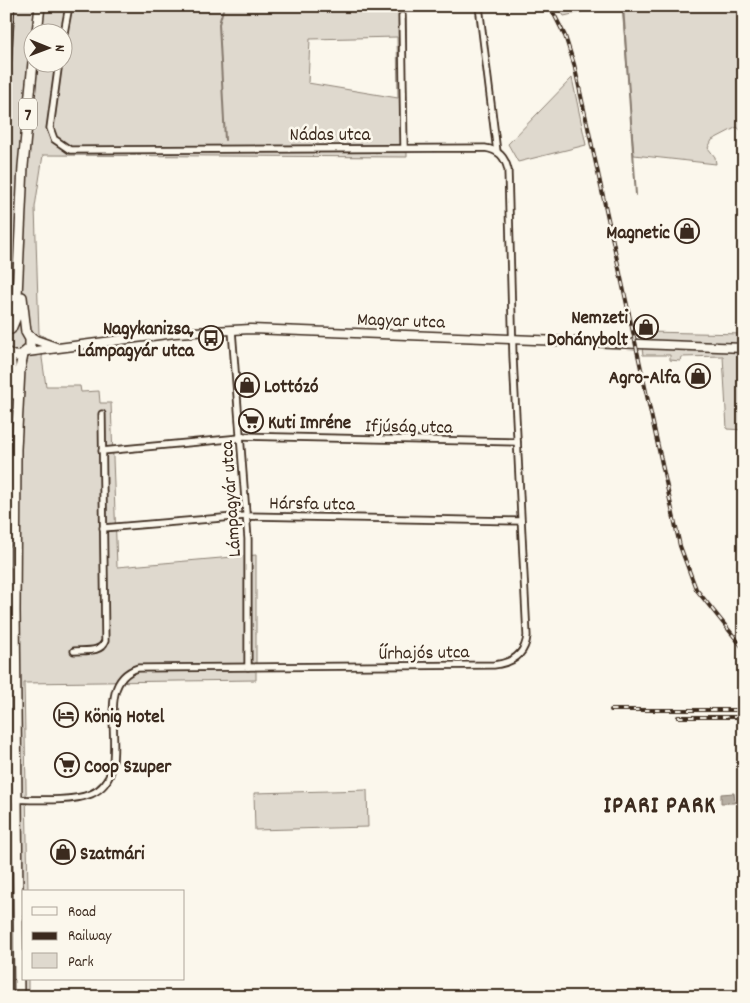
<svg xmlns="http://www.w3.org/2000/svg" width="750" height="1003" font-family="Dekko,sans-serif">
	<rect width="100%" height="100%" fill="#fbf7ec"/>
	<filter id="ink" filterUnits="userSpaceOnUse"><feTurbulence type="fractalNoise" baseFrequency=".02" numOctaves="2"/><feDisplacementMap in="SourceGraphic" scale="10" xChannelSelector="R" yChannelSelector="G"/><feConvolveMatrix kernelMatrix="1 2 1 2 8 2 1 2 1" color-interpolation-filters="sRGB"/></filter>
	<g filter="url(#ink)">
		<g fill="#dfd9ce" stroke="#8d8276" fill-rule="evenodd">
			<path d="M6,6H406L407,157L43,155L35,207L39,334L45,337L42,358L46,386H80L81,392L99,391L100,403H111L117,567L256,555V680L24,683L28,892H24V979H28V997H6ZM32,32H62V62H32ZM397,37L398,98L308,83L310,39Z"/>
			<polygon points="558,6 608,6 564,16"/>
			<polygon points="622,6 744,6 744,133 737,127 712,140 708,148 715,157 716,164 634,155"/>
			<polygon points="572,78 586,145 518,162 508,144"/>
			<polygon points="638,319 647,332 744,334 744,430 727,429 723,356 681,357 680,361 670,360 670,355 643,355"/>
			<polygon points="367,790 368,827 255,830 254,793"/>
		</g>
		<polygon fill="#b6aea2" stroke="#85796d" points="734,793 735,803 721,803 721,794"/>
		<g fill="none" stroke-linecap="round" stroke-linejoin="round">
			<g stroke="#85796d" stroke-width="2">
				<polyline points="224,6 219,24 225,140"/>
				<polyline points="623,6 636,195"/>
			</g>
			<defs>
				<g id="minor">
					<polyline points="479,6 497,152"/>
					<polyline points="402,16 404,148"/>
					<polyline points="62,44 69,6"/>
					<polyline points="6,88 11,6"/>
					<polyline points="232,330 248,539 248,667"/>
					<polyline points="240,436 517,442"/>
					<polyline points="102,451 240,438"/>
					<polyline points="103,528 246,516 521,521"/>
					<path d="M74,651C85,650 101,653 105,641L102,414"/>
					<path d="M6,799C30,799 69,803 91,794C141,773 85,685 138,668L494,665C512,663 525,655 527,636L513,357L508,170C505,157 499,150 485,148L70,150L54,139L50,128L59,62"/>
				</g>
				<g id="secondary">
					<polyline points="29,335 36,340 56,347"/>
					<polyline points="27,352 175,333 251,329 744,348"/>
				</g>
				<g id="primary">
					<polyline points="37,32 40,6"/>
					<polyline points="11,329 16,317 23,166 33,62"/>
					<polyline points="6,352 13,356 20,356 30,348 30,339 26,332 22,297"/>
					<polyline points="10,355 14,394"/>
					<polyline points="19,997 15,611 16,449 20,369 23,355"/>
				</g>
			</defs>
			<use href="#minor" stroke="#3b2a1e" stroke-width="9"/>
			<use href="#secondary" stroke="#3b2a1e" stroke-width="11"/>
			<use href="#primary" stroke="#3b2a1e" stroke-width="12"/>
			<use href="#minor" stroke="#fbf7ec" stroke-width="5.5"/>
			<use href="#secondary" stroke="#fbf7ec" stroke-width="8"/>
			<use href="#primary" stroke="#fbf7ec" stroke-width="9"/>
			<defs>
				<g id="rail">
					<polyline points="550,6 565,36 574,64 680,546 696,589 744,649"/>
					<polyline points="611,710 744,710"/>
					<polyline points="678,717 744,717"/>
				</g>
			</defs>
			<use href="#rail" stroke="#3b2a1e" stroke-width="4"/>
			<use href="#rail" stroke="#fbf7ec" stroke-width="2" stroke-dasharray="5.5" stroke-linecap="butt"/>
		</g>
	</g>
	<defs>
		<symbol id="shop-ring" viewBox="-11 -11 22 22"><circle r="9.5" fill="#fbf7ec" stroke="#3b2a1e" stroke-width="1.5"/><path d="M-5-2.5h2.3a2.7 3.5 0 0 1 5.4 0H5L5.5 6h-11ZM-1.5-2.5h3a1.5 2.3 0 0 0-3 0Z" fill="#3b2a1e"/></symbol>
		<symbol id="bus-ring" viewBox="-11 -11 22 22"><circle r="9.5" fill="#fbf7ec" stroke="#3b2a1e" stroke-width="1.5"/><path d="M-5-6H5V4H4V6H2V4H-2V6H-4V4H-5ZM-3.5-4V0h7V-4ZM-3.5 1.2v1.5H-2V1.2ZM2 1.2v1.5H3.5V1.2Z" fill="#3b2a1e"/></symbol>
		<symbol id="supermarket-ring" viewBox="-11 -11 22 22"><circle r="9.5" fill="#fbf7ec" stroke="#3b2a1e" stroke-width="1.5"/><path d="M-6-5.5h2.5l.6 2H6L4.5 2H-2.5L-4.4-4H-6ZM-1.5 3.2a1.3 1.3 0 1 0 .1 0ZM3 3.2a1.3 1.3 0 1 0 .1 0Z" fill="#3b2a1e"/></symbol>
		<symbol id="hotel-ring" viewBox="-11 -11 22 22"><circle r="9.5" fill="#fbf7ec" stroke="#3b2a1e" stroke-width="1.5"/><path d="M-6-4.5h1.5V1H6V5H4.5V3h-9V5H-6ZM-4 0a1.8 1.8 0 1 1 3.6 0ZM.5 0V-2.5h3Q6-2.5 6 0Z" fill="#3b2a1e"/></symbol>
	</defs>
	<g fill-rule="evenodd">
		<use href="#shop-ring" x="673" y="217" width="28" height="28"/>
		<use href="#shop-ring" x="632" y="313" width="28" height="28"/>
		<use href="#bus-ring" x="197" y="324" width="28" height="28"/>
		<use href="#shop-ring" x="684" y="362" width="28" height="28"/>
		<use href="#shop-ring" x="233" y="371" width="28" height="28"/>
		<use href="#supermarket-ring" x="237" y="407" width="28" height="28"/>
		<use href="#hotel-ring" x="52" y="701" width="28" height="28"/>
		<use href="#supermarket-ring" x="53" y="751" width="28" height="28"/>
		<use href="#shop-ring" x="49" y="838" width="28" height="28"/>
	</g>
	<g text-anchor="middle" stroke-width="5" stroke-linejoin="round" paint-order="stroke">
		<rect fill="#fbf7ec" stroke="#75685c" stroke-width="1" x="19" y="98.5" width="18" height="31" rx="4"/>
		<g font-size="18" font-weight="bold" fill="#3b2a1e">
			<text x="28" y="120">7</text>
		</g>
		<g font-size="19" fill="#3b2a1e" stroke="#fbf7ec">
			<text x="330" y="140">Nádas utca</text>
			<text transform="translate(401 319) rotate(2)" y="7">Magyar utca</text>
			<text transform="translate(409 425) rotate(1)" y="7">Ifjúság utca</text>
			<text transform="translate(229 499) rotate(-94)" y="7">Lámpagyár utca</text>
			<text transform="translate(312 502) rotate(1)" y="7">Hársfa utca</text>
			<text transform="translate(424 651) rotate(-1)" y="7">Űrhajós utca</text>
		</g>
		<g font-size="19" font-weight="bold" fill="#3b2a1e" stroke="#fbf7ec" text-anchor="start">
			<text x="670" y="238" text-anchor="end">Magnetic</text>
			<text x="628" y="323" text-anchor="end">Nemzeti<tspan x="628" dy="22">Dohánybolt</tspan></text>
			<text x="194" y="334" text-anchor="end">Nagykanizsa,<tspan x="194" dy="22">Lámpagyár utca</tspan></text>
			<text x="680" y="383" text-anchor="end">Agro-Alfa</text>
			<text x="264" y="392">Lottózó</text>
			<text x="268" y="428">Kuti Imréne</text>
			<text x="84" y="722">König Hotel</text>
			<text x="84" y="772">Coop Szuper</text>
			<text x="80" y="859">Szatmári</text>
		</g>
		<g font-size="24" font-weight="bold" letter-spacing="1" fill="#3b2a1e" stroke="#fbf7ec">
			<text x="660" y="812">IPARI PARK</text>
		</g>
	</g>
	<rect width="750" height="1003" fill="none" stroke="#fbf7ec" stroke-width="25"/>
	<rect x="12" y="12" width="725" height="978" fill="none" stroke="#3b2a1e" stroke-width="2" filter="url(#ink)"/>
	<rect x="22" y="890" width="162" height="90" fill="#fbf7ec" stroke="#aea59a"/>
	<rect x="32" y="907" width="25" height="8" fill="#fbf7ec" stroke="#aea59a"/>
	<text x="68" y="916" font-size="15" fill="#3b2a1e">Road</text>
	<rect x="32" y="932" width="25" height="8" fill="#3b2a1e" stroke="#aea59a"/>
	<text x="68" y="940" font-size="15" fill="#3b2a1e">Railway</text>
	<rect x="32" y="953" width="25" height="15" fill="#dfd9ce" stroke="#aea59a"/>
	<text x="68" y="966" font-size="15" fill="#3b2a1e">Park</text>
	<g transform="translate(48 48) rotate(91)"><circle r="24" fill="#fbf7ec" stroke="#aea59a"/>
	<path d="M0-4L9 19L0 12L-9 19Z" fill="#3b2a1e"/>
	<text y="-8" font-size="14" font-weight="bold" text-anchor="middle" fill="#3b2a1e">N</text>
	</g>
</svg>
